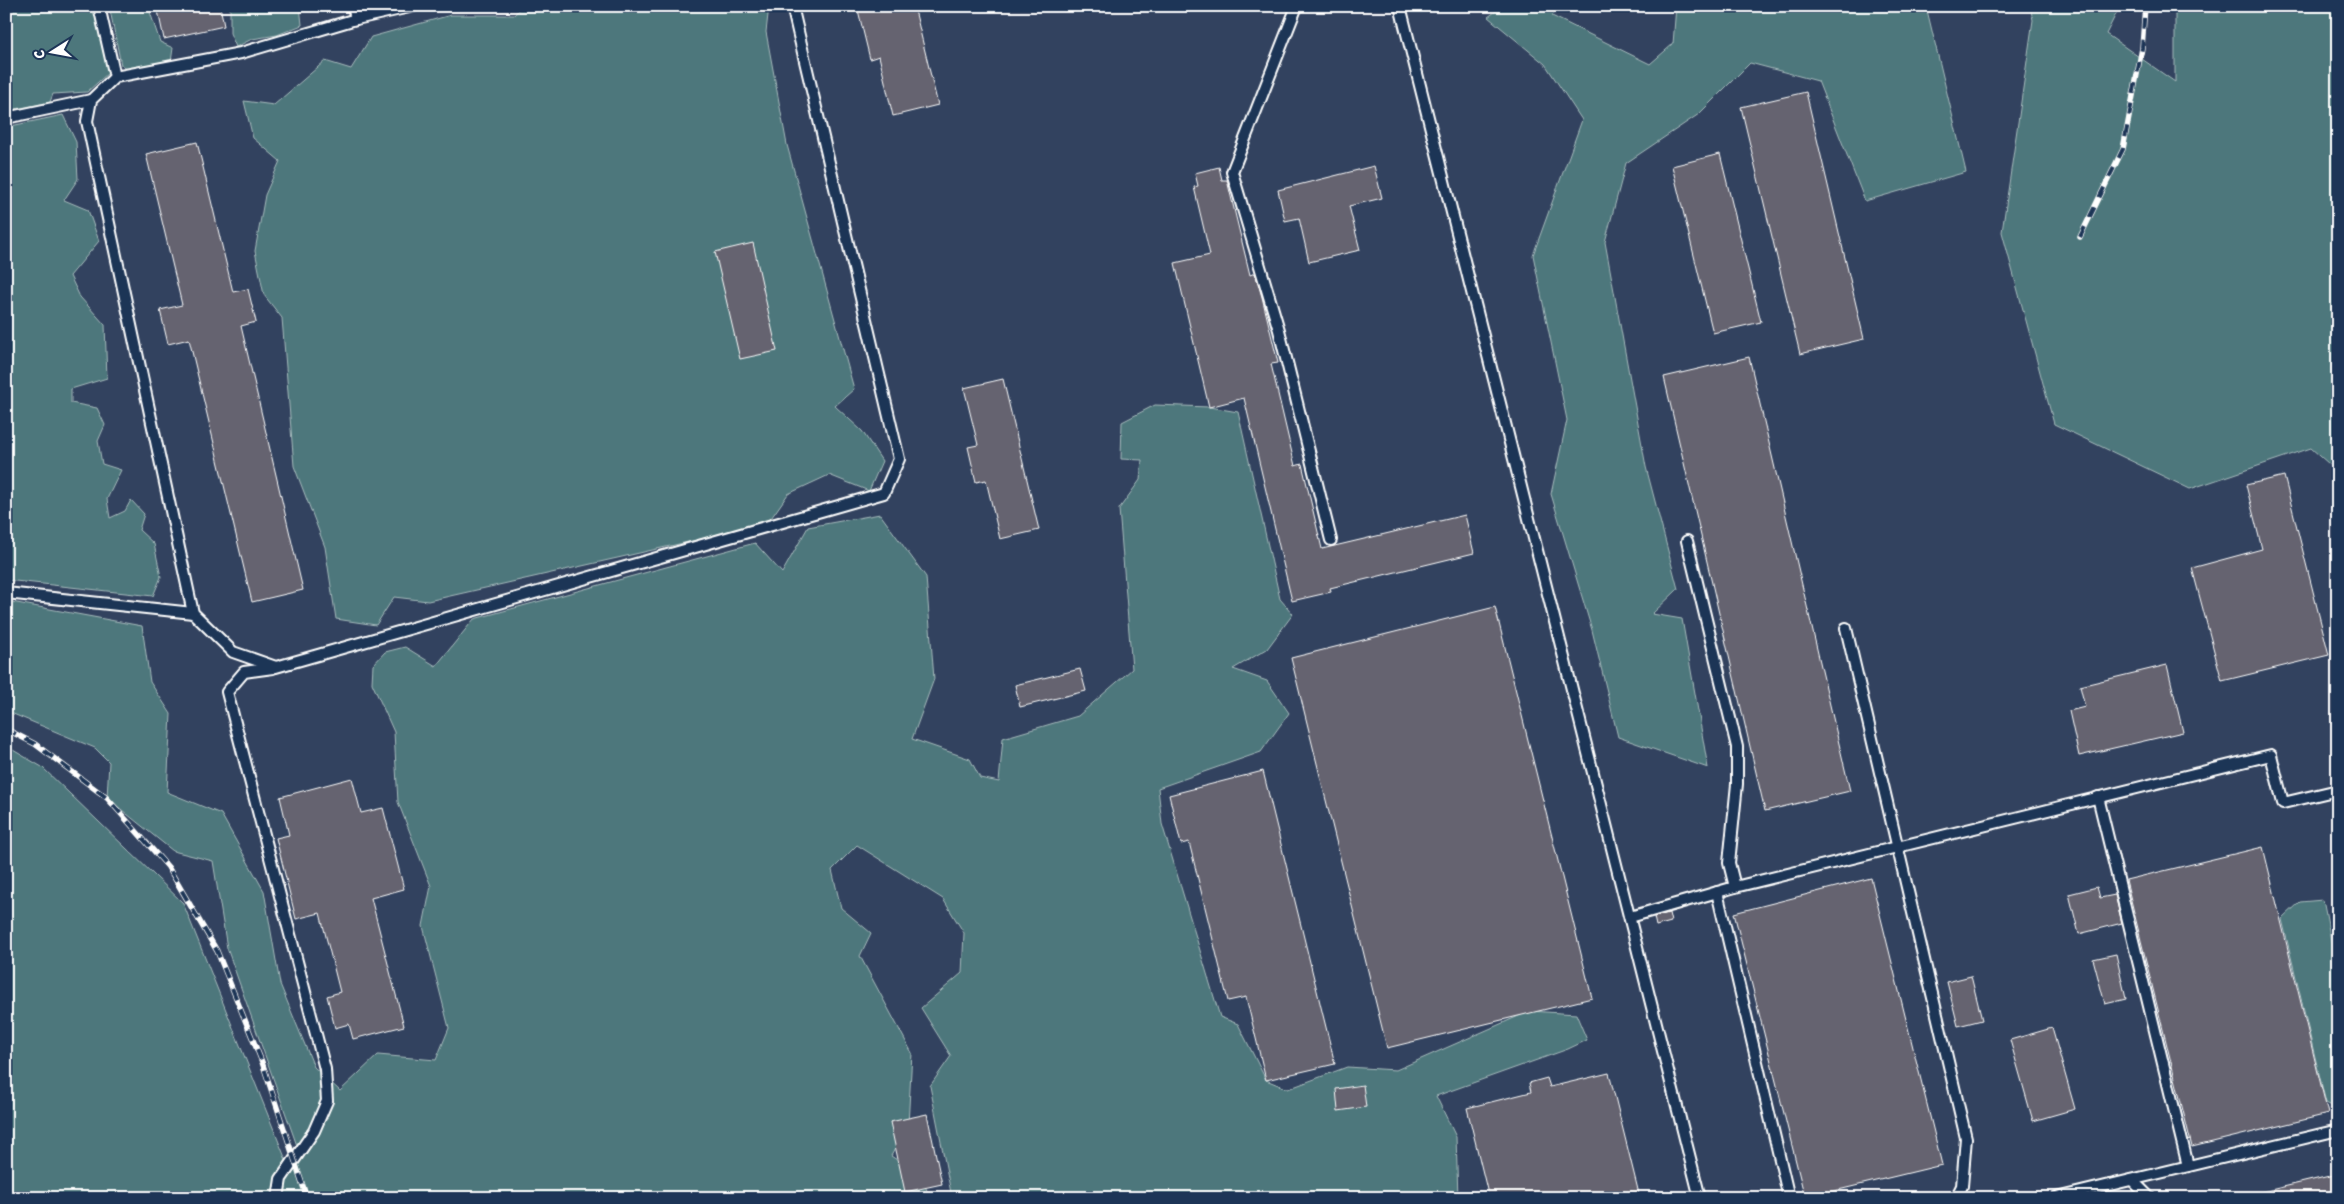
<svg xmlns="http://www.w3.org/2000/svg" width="2344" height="1204" font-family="'Shantell Sans',sans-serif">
	<rect width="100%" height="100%" fill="#1d3557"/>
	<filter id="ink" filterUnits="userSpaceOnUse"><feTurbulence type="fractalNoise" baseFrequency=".02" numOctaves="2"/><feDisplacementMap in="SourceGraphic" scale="10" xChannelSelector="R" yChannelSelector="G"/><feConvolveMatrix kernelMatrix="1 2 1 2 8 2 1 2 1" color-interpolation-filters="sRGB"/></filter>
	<g filter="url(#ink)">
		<rect fill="#33435e" x="6" y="6" width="2332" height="1192"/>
		<g fill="#4d777b" stroke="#a6bbbd">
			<polygon points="6,6 93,6 108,73 87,92 53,94 50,102 6,111"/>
			<polygon points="114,6 148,6 160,42 173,48 171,62 129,70 121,65 110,10"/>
			<polygon points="230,6 300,6 302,25 277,35 252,39 236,47 230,33"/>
			<polygon points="522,6 769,6 766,32 787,145 854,389 835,406 862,431 882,461 869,491 829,475 788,494 767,524 428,601 394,597 376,625 336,619 325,547 294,466 282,318 264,295 255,251 265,195 280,161 253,138 244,101 274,105 325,61 351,69 371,37 451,15 514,15"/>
			<polygon points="1503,6 1559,6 1552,16 1650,64 1673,44 1676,6 1926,6 1966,172 1865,201 1818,81 1750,63 1699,114 1626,163 1605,242 1646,467 1678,589 1652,614 1682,619 1708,768 1618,737 1592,630 1551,494 1567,420 1533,255 1582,120 1545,64 1488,17"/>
			<polygon points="2030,6 2120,6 2106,34 2175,82 2175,6 2338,6 2338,472 2311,448 2190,489 2054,424 2002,232 2033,20"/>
			<polygon points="63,115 76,142 78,179 64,200 88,210 99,241 70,276 80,297 105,325 107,378 71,389 71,403 97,408 105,425 98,441 102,464 121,470 107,499 110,518 125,511 131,500 144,514 139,530 154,544 161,577 153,596 6,580 6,127"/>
			<polygon points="1155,405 1209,407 1238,412 1280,599 1293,614 1267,649 1233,669 1267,681 1289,713 1261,752 1158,788 1162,824 1220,1017 1238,1024 1266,1080 1288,1089 1347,1067 1396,1070 1530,1011 1576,1014 1587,1040 1568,1049 1436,1096 1456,1137 1458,1198 952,1198 930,1086 951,1056 921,1008 962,973 964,933 943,899 857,845 832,870 841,908 871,933 860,956 912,1053 908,1125 891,1156 921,1176 930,1198 6,1198 6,746 42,767 183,903 290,1170 301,1157 227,948 213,861 173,851 107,798 109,762 95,748 6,711 6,601 142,626 150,682 171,714 167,792 221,814 264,891 280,984 314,1067 340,1091 378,1055 436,1060 449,1028 423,926 431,886 398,802 394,732 372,683 373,665 385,652 405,647 436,666 474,619 755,543 782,573 808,527 880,514 926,577 934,679 912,739 970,759 980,778 999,782 1003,738 1078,716 1132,669 1119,509 1140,480 1142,460 1121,459 1122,422"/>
			<polygon points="2323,900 2338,976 2338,1109 2326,1103 2282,919 2300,902"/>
		</g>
		<g fill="#656370" stroke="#fff">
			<polygon points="157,6 220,6 224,26 164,39"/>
			<polygon points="857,6 914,6 938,105 893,116 879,56 870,59"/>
			<polygon points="1806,92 1864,339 1800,354 1741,107"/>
			<polygon points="197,142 233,292 248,289 256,322 241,326 303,590 252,602 189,339 168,344 160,310 182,305 146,154"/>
			<polygon points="1720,154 1761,322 1713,333 1672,166"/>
			<polygon points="1374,166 1382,198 1349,206 1360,250 1309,262 1299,218 1285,221 1278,190"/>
			<polygon points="1219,167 1222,180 1227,180 1250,275 1255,273 1262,297 1278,363 1271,364 1295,466 1302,464 1322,549 1465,515 1474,553 1330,588 1331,592 1292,601 1244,398 1209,407 1175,263 1210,255 1194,187 1198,186 1195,173"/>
			<polygon points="753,243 777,351 740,359 715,252"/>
			<polygon points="1749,357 1850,791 1765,811 1664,377"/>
			<polygon points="1003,379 1039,530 1000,539 986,480 976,482 968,447 978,445 964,388"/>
			<polygon points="2284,476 2329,655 2222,681 2192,568 2262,549 2246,485"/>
			<polygon points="1495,607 1592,998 1387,1048 1291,658"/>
			<polygon points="2167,665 2183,732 2079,756 2069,711 2085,707 2080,686"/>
			<polygon points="1080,669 1086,691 1020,707 1015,685"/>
			<polygon points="1263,771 1335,1064 1266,1080 1246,997 1228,1001 1189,842 1181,844 1169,795"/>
			<polygon points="352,778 361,813 383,808 404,889 371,898 404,1026 353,1039 349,1024 335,1028 327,996 340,992 320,913 296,919 276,838 289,835 280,797"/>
			<polygon points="2263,847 2328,1114 2192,1147 2126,880"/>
			<polygon points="1871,878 1942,1165 1805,1198 1734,913"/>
			<polygon points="2097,887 2100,898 2115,895 2122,923 2079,934 2069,894"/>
			<polygon points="1669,913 1671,922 1656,926 1654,917"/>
			<polygon points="2116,954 2126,999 2105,1004 2093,959"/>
			<polygon points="1971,976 1982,1020 1958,1026 1947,982"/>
			<polygon points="2052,1028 2075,1109 2033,1121 2010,1040"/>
			<polygon points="1609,1073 1640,1198 1489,1198 1467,1108 1531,1092 1529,1083 1547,1078 1550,1087"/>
			<polygon points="1363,1085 1366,1107 1338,1111 1336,1089"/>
			<polygon points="927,1114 942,1184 905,1192 890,1122"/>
			<polygon points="2338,1174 2338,1198 2263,1198 2262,1192"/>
		</g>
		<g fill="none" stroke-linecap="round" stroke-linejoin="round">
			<defs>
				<g id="lane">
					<polyline points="99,6 115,77"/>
					<polyline points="353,6 356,19 414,6"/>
					<polyline points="1297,6 1232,172 1279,330 1331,540"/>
					<polyline points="1400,6 1700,1198"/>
					<polyline points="356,19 241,53 115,77 91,100 87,121 193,613 233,652 276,667 884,493 899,459 792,6"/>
					<polyline points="6,118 91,100"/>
					<polyline points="1687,541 1737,747 1737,784 1729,863 1735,887"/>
					<polyline points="6,593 193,613"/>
					<polyline points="1846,628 1966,1138 1962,1186 1956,1198"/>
					<polyline points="273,668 244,672 227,692 325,1069 327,1101 314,1131 281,1179 278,1198"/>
					<polyline points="2098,797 2188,1166"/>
					<polyline points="1717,892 1789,1198"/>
					<polyline points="1630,917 1735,887 2271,755 2283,803 2338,790"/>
					<polyline points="2132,1180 2150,1198"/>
					<polyline points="2056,1198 2338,1130"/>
				</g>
			</defs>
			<use href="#lane" stroke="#fff" stroke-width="14"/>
			<use href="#lane" stroke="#1d3557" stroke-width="10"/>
			<defs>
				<g id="rail">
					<polyline points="2080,237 2123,149 2142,48 2145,6"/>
					<polyline points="6,729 35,744 107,798 168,867 217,951 262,1062 307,1198"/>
				</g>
			</defs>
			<use href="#rail" stroke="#fff" stroke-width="5.5"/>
			<use href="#rail" stroke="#1d3557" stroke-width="4" stroke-dasharray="11" stroke-linecap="butt"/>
		</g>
	</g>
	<rect width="2344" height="1204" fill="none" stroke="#1d3557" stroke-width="25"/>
	<rect x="12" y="12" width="2319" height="1179" fill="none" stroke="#fff" stroke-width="2" filter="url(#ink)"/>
	<g transform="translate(52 52) rotate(259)" stroke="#1d3557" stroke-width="4" paint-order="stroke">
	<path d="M0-4L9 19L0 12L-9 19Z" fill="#ffffff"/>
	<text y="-8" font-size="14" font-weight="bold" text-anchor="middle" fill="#ffffff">С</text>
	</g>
</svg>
